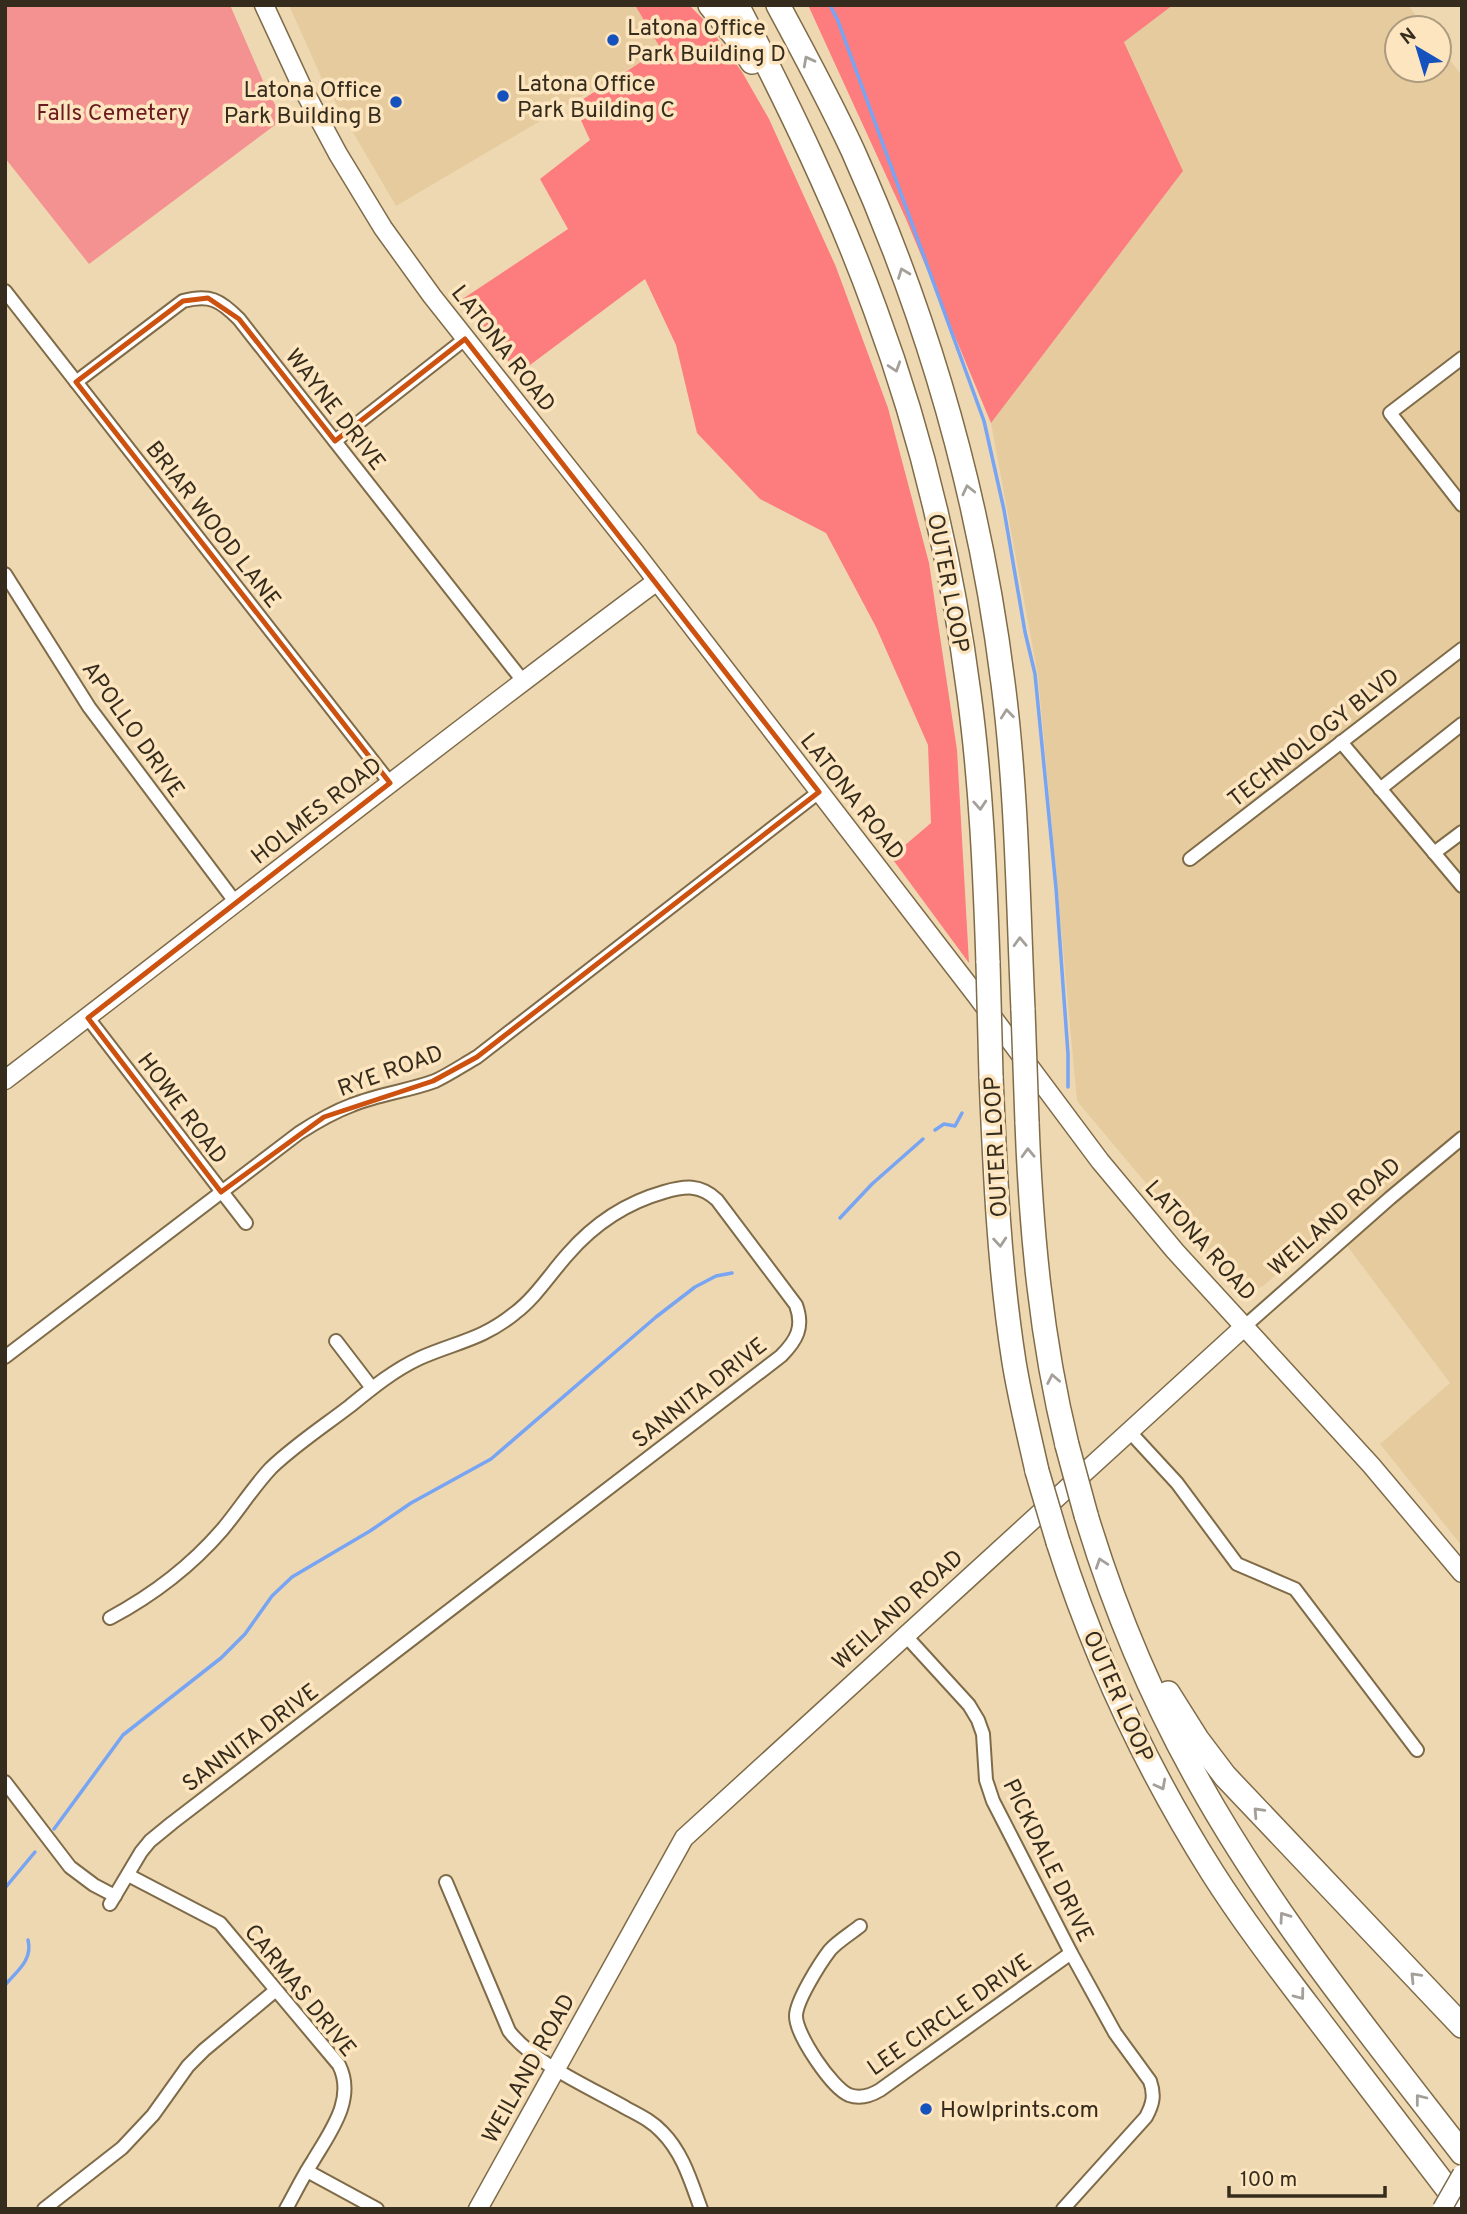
<svg xmlns="http://www.w3.org/2000/svg" width="1467" height="2214" font-family="Overpass,sans-serif">
	<rect width="100%" height="100%" fill="#eed8b2"/>
	<g fill="#e5cb9e">
		<polygon points="289,5 635,5 662,49 396,206 322,79"/>
		<polygon points="1173,5 1408,5 1425,28 1397,28 1397,70 1439,70 1439,46 1462,76 1462,1546 1380,1444 1450,1383 1333,1227 1263,1286 1253,1291 1244,1292 1234,1288 1077,1101 1038,676 991,423 1183,171 1124,41"/>
	</g>
	<polygon fill="#f49291" points="5,5 230,5 267,90 283,119 89,264 5,158"/>
	<g fill="#fd7c7d">
		<polygon points="635,5 689,5 705,21 742,72 769,119 836,267 888,408 929,563 957,750 969,963 891,857 931,823 928,745 876,627 826,533 760,499 697,433 676,345 645,279 518,374 461,300 568,229 540,179 590,140 574,105 661,49"/>
		<polygon points="808,5 1173,5 1124,42 1183,171 991,423 906,219"/>
	</g>
	<g fill="none" stroke-linecap="round" stroke-linejoin="round">
		<g stroke="#77a4f3" stroke-width="3.5">
			<polyline points="830,5 838,21 984,421 1004,510 1025,632 1035,674 1056,888 1068,1054 1068,1087"/>
			<polyline points="935,1130 944,1124 955,1126 962,1113"/>
			<polyline points="840,1218 872,1184 923,1139"/>
			<polyline points="54,1829 123,1735 221,1658 245,1634 272,1596 292,1577 370,1531 411,1503 491,1459 656,1317 695,1287 716,1276 732,1273"/>
			<polyline points="5,1888 35,1852"/>
			<path d="M5,1985C17,1971 33,1960 28,1940"/>
		</g>
		<defs>
			<g id="street">
				<polyline points="5,291 390,783"/>
				<polyline points="1462,358 1390,413 1462,505"/>
				<path d="M76,382L183,301C210,294 220,300 239,319L523,681"/>
				<polyline points="335,441 465,339"/>
				<polyline points="5,574 89,707 236,903"/>
				<polyline points="1341,742 1462,886"/>
				<polyline points="1380,789 1462,724"/>
				<polyline points="1434,853 1462,832"/>
				<polyline points="1190,859 1462,649"/>
				<polyline points="88,1018 246,1223"/>
				<polyline points="1245,1326 1390,1198 1462,1138"/>
				<polyline points="336,1341 372,1388"/>
				<path d="M5,1357L299,1133C316,1122 333,1112 352,1105C379,1094 408,1091 435,1081C450,1074 463,1065 477,1057L819,792"/>
				<polyline points="1129,1431 1177,1483 1237,1564 1295,1589 1417,1750"/>
				<path d="M905,1635L969,1705L978,1720L983,1734L986,1780L993,1801L1071,1953L1115,2033L1150,2081C1155,2095 1153,2104 1146,2117L1063,2209"/>
				<polyline points="5,1782 70,1867 94,1885 115,1896"/>
				<path d="M128,1875L220,1923L339,2065C356,2099 330,2132 313,2161C303,2176 295,2193 286,2209"/>
				<path d="M446,1882L509,2031C533,2063 591,2088 626,2108C639,2115 652,2121 662,2132C683,2153 691,2182 701,2209"/>
				<path d="M110,1904L141,1852L150,1841L172,1823L781,1356C797,1340 804,1327 796,1305L717,1200C700,1184 685,1186 664,1192C625,1203 594,1224 568,1254C550,1274 536,1297 515,1313C482,1340 456,1342 420,1358C394,1370 372,1388 350,1406C324,1426 295,1445 271,1468C253,1487 239,1510 222,1530C190,1567 153,1595 110,1618"/>
				<path d="M860,1926C850,1934 838,1941 830,1950C820,1963 796,2001 796,2016C796,2035 832,2088 849,2095C860,2099 870,2096 880,2090L1071,1953"/>
				<polyline points="307,2171 377,2209"/>
				<polyline points="44,2209 122,2148 153,2115 188,2066 204,2050 276,1990"/>
			</g>
			<g id="secondary">
				<polyline points="264,5 302,87 338,154 383,228 432,296 634,551 976,995 1100,1161 1175,1251 1371,1465 1462,1573"/>
				<path d="M5,1080C223,914 437,744 657,581"/>
				<polyline points="478,2209 684,1838 1245,1326"/>
			</g>
			<g id="highway">
				<polyline points="710,5 735,36 752,62"/>
				<path d="M737,5C788,104 837,204 875,309C921,433 952,563 969,694C981,783 985,873 988,963"/>
				<path d="M778,5C804,53 830,101 853,151C929,320 980,499 1003,683C1017,791 1018,901 1023,1010"/>
				<path d="M991,1076C995,1172 999,1267 1014,1362C1020,1399 1029,1435 1037,1471"/>
				<path d="M1027,1122C1031,1231 1041,1339 1067,1445"/>
				<path d="M1086,1515C1114,1608 1152,1699 1200,1784C1274,1916 1370,2034 1462,2153"/>
				<path d="M1058,1542C1095,1658 1147,1769 1212,1872C1245,1924 1283,1973 1321,2023C1368,2085 1415,2146 1462,2208"/>
				<polyline points="1168,1693 1197,1739 1225,1776 1462,2026"/>
			</g>
		</defs>
		<use href="#street" stroke="#7f6b48" stroke-width="16"/>
		<use href="#secondary" stroke="#7f6b48" stroke-width="21"/>
		<use href="#highway" stroke="#7f6b48" stroke-width="26"/>
		<use href="#street" stroke="#fff" stroke-width="12"/>
		<use href="#secondary" stroke="#fff" stroke-width="18"/>
		<use href="#highway" stroke="#fff" stroke-width="23"/>
		<defs>
			<polyline id="secondary-bridge" points="1442,2209 1462,2174"/>
			<g id="highway-bridge">
				<polyline points="988,963 991,1076"/>
				<polyline points="1023,1010 1027,1122"/>
				<polyline points="1067,1445 1086,1515"/>
				<polyline points="1037,1471 1058,1542"/>
			</g>
		</defs>
		<use href="#secondary-bridge" stroke="#7f6b48" stroke-width="21" stroke-linecap="butt"/>
		<use href="#highway-bridge" stroke="#7f6b48" stroke-width="26" stroke-linecap="butt"/>
		<use href="#secondary-bridge" stroke="#fff" stroke-width="18"/>
		<use href="#highway-bridge" stroke="#fff" stroke-width="23"/>
	</g>
	<defs><path id="oneway-chevron" d="M-2-3.5L2.5 0L-2 3.5" fill="none" stroke-width="1.6" stroke-linecap="round" stroke-linejoin="round" transform="scale(1.75)"/></defs>
	<g stroke="#a4a099">
		<use href="#oneway-chevron" transform="translate(808 61) rotate(-118)"/>
		<use href="#oneway-chevron" transform="translate(903 273) rotate(-111)"/>
		<use href="#oneway-chevron" transform="translate(895 367) rotate(72)"/>
		<use href="#oneway-chevron" transform="translate(968 490) rotate(-103)"/>
		<use href="#oneway-chevron" transform="translate(1007 714) rotate(-96)"/>
		<use href="#oneway-chevron" transform="translate(980 805) rotate(86)"/>
		<use href="#oneway-chevron" transform="translate(1020 942) rotate(-92)"/>
		<use href="#oneway-chevron" transform="translate(1028 1153) rotate(-92)"/>
		<use href="#oneway-chevron" transform="translate(1000 1242) rotate(85)"/>
		<use href="#oneway-chevron" transform="translate(1053 1379) rotate(-101)"/>
		<use href="#oneway-chevron" transform="translate(1101 1563) rotate(-109)"/>
		<use href="#oneway-chevron" transform="translate(1161 1785) rotate(62)"/>
		<use href="#oneway-chevron" transform="translate(1258 1812) rotate(-133)"/>
		<use href="#oneway-chevron" transform="translate(1284 1917) rotate(-125)"/>
		<use href="#oneway-chevron" transform="translate(1415 1977) rotate(-134)"/>
		<use href="#oneway-chevron" transform="translate(1300 1995) rotate(53)"/>
		<use href="#oneway-chevron" transform="translate(1420 2099) rotate(-128)"/>
	</g>
	<path fill="none" stroke="#cd520f" stroke-width="5" stroke-linejoin="round" d="M208,298L239,319L335,441L465,339L819,792L477,1057L433,1081L324,1117L221,1192L88,1018L390,783L76,382L183,301Z"/>
	<g fill="#1652be" stroke="#fce5bf" stroke-width="2.5">
		<circle cx="613" cy="40" r="7"/>
		<circle cx="503" cy="96" r="7"/>
		<circle cx="396" cy="102" r="7"/>
		<circle cx="926" cy="2109" r="7"/>
	</g>
	<g text-anchor="middle" stroke-width="7" stroke-linejoin="round" paint-order="stroke">
		<g font-size="23" fill="#352c1d" stroke="#fce5bf" text-anchor="start">
			<text x="627" y="35">Latona Office<tspan x="627" dy="26">Park Building D</tspan></text>
			<text x="517" y="91">Latona Office<tspan x="517" dy="26">Park Building C</tspan></text>
			<text x="382" y="97" text-anchor="end">Latona Office<tspan x="382" dy="26">Park Building B</tspan></text>
			<text x="940" y="2117">Howlprints.com</text>
		</g>
		<g font-size="23" fill="#6b1b21" stroke="#fce5bf">
			<text x="113" y="120">Falls Cemetery</text>
		</g>
		<g font-size="23" fill="#352c1d" stroke="#fce5bf">
			<text transform="translate(504 348) rotate(52)" y="8">LATONA ROAD</text>
			<text transform="translate(336 409) rotate(52)" y="8">WAYNE DRIVE</text>
			<text transform="translate(214 524) rotate(52)" y="8">BRIAR WOOD LANE</text>
			<text transform="translate(949 583) rotate(79)" y="8">OUTER LOOP</text>
			<text transform="translate(134 729) rotate(55)" y="8">APOLLO DRIVE</text>
			<text transform="translate(1313 737) rotate(-38)" y="8">TECHNOLOGY BLVD</text>
			<text transform="translate(853 796) rotate(52)" y="8">LATONA ROAD</text>
			<text transform="translate(316 810) rotate(-38)" y="8">HOLMES ROAD</text>
			<text transform="translate(390 1070) rotate(-20)" y="8">RYE ROAD</text>
			<text transform="translate(183 1108) rotate(53)" y="8">HOWE ROAD</text>
			<text transform="translate(995 1147) rotate(-93)" y="8">OUTER LOOP</text>
			<text transform="translate(1334 1216) rotate(-41)" y="8">WEILAND ROAD</text>
			<text transform="translate(1201 1240) rotate(48)" y="8">LATONA ROAD</text>
			<text transform="translate(699 1392) rotate(-38)" y="8">SANNITA DRIVE</text>
			<text transform="translate(897 1609) rotate(-42)" y="8">WEILAND ROAD</text>
			<text transform="translate(1119 1696) rotate(66)" y="8">OUTER LOOP</text>
			<text transform="translate(250 1737) rotate(-37)" y="8">SANNITA DRIVE</text>
			<text transform="translate(1049 1860) rotate(64)" y="8">PICKDALE DRIVE</text>
			<text transform="translate(301 1990) rotate(51)" y="8">CARMAS DRIVE</text>
			<text transform="translate(949 2014) rotate(-35)" y="8">LEE CIRCLE DRIVE</text>
			<text transform="translate(528 2068) rotate(-61)" y="8">WEILAND ROAD</text>
		</g>
	</g>
	<rect width="1467" height="2214" fill="none" stroke="#352c1d" stroke-width="14"/>
	<g transform="translate(1418 49) rotate(322)"><circle r="33" fill="#fce5bf" stroke="#ac9b7e" stroke-width="2"/>
	<path d="M0-5L12 26L0 18L-12 26Z" fill="#1652be"/>
	<text y="-10" font-size="19" font-weight="bold" text-anchor="middle" fill="#352c1d">N</text>
	</g>
	<path d="M1229 2186v10h156v-10" fill="none" stroke="#352c1d" stroke-width="3.5"/>
	<text x="1240" y="2186" font-size="21" fill="#352c1d" stroke="#fce5bf" stroke-width="5" paint-order="stroke">100 m</text>
</svg>
